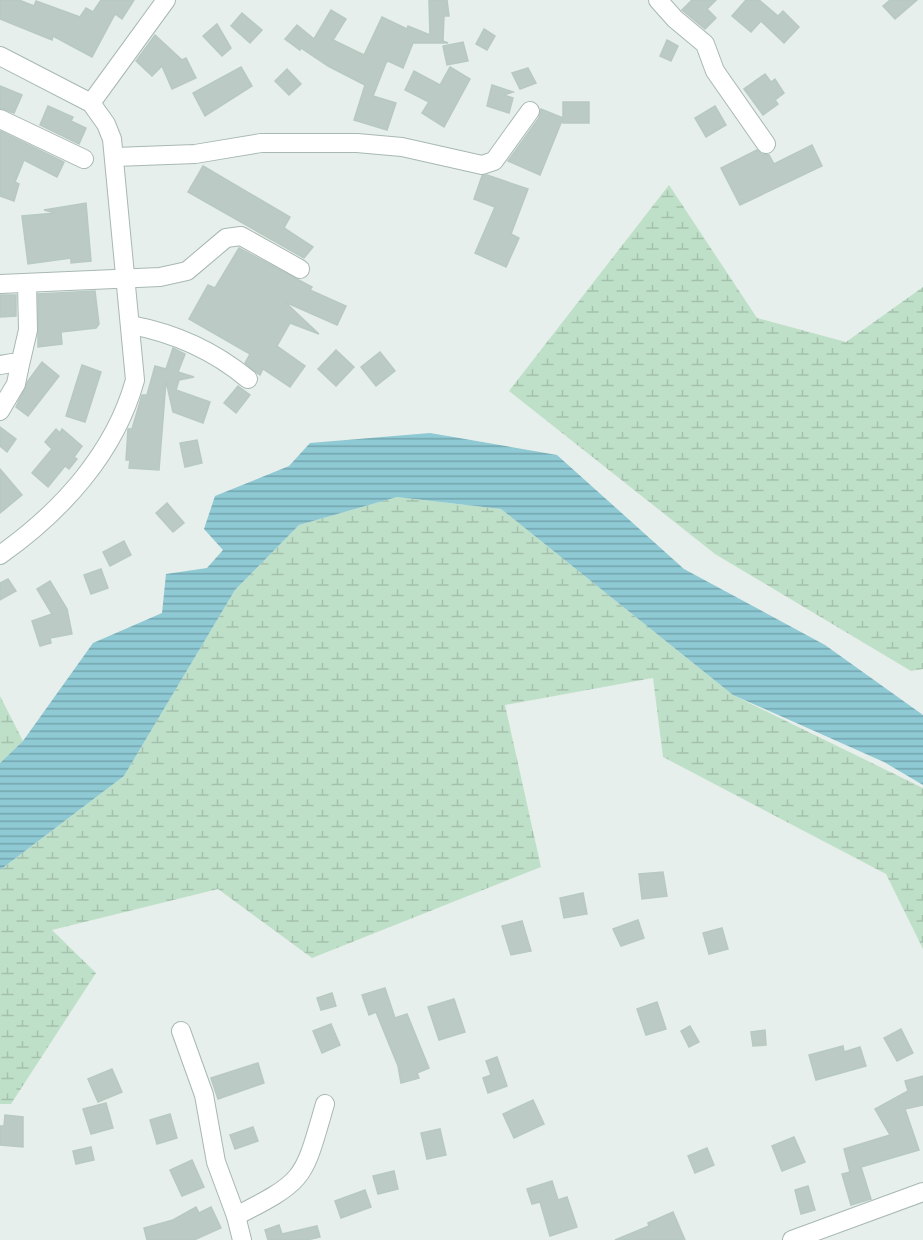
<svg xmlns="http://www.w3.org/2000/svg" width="923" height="1240" font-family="'DM Sans',sans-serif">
	<defs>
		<pattern id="wetland-marsh" width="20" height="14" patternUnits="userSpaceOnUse" patternTransform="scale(1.5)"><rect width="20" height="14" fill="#bfe0c8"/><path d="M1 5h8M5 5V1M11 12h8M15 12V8" fill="none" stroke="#a4c1ad"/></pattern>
		<pattern id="water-rules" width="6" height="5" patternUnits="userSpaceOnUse" patternTransform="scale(1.5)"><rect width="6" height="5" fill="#8ec9d4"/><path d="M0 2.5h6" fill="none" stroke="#74a5ad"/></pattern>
	</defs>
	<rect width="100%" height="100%" fill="#e6efeb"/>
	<g fill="url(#wetland-marsh)">
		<polygon points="669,185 757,318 846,342 923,287 923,669 911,671 715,554 509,391"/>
		<polygon points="397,497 501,509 733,695 923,788 923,949 886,874 663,757 653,678 505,705 541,867 312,958 218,889 52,930 96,973 11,1104 0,1104 0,870 124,776 235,590 299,525"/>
		<polygon points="0,696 23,741 0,763"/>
	</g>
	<polygon fill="url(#water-rules)" points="430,433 557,455 684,569 825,645 923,715 923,785 884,762 733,695 501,509 397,497 299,525 235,590 124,776 0,870 0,763 23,741 93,643 162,613 166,574 207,568 223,550 204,529 215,496 289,466 310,443"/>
	<g fill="#bbcac4" stroke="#b8c9c2" stroke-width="1.5">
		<polygon points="0,0 19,0 34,6 36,1 80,17 86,8 93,12 101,0 134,0 122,19 115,14 92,57 53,36 52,40 0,19"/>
		<polygon points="429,0 447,0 449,16 444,16 443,41 448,43 413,43 403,68 388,61 386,63 373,96 396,103 387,130 354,120 365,85 328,66 301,48 300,50 285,39 297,25 314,39 331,10 346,19 333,40 364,55 382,17 407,29 408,26 430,35"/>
		<polygon points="692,0 716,0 707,9 716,18 705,29 682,10"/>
		<polygon points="746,0 759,0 778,16 783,11 799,27 784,43 761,21 751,32 732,16"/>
		<polygon points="890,0 917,0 895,19 883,6"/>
		<polygon points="242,13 262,30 250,43 231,26"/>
		<polygon points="217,24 231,48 222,56 203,36"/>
		<polygon points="484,29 495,36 487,50 476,44"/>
		<polygon points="155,35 182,60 186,58 196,78 172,89 162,66 152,76 136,61"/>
		<polygon points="667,40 678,46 671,61 660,56"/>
		<polygon points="463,42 468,61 447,65 443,46"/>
		<polygon points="241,67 252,86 205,116 193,93"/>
		<polygon points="450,67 470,79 444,127 422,113 429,102 405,90 414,71 440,85"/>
		<polygon points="528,68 536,83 520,89 512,73"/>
		<polygon points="287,69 301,84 289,95 275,81"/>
		<polygon points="765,74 771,82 775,79 784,93 775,100 778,104 763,115 744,89"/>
		<polygon points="492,85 513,92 504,95 513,98 509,113 487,106"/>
		<polygon points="0,86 22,95 14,113 0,108"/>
		<polygon points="563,102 589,102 589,123 563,123 563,118 540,175 508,161 539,118 541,109 563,118"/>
		<polygon points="48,106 73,117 71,121 86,128 79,144 40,125"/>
		<polygon points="715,106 726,125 706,137 695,118"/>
		<polygon points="0,131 64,162 57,177 24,160 15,182 19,184 14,201 0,196"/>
		<polygon points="812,145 822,166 740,205 721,168 757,150 762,154 769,155 774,164"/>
		<polygon points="203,166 290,217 284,228 313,247 304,258 188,192"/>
		<polygon points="487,175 528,189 511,234 519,238 506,267 475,253 495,207 474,199 482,176"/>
		<polygon points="86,203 91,261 71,263 71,258 28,264 22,216 56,213 44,210"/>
		<polygon points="239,248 312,287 310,290 346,306 337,325 285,302 319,334 290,323 277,346 305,366 290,387 263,369 260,375 257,373 245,363 250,354 189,319 208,285 215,288"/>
		<polygon points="95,291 99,324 96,328 61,332 62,344 38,347 38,294"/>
		<polygon points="0,295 16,295 16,316 0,317"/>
		<polygon points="173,348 185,354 178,372 194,377 179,380 176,390 210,402 203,423 173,412 166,381 159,470 129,468 130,460 126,460 128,429 132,429 142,395 147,395 155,366 166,369"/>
		<polygon points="336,350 354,367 336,386 318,369"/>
		<polygon points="380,352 395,371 376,386 361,367"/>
		<polygon points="42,362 59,376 28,416 16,407 28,381"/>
		<polygon points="82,365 101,372 85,422 66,416"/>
		<polygon points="238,386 250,395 236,413 224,403"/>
		<polygon points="0,427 16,439 7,452 0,446"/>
		<polygon points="56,429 60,433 62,429 82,446 74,457 77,459 69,469 65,466 48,487 32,473 52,449 45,442"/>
		<polygon points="197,440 202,463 185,467 180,443"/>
		<polygon points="0,469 22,495 0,513"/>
		<polygon points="167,503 184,523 173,532 156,513"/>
		<polygon points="124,541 131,555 110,566 103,552"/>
		<polygon points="101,569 108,588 91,594 84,575"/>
		<polygon points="8,579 16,591 0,600 0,583"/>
		<polygon points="50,581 67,609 72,634 50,638 51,643 40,646 32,621 52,614 37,589"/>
		<polygon points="663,872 667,896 642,899 639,874"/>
		<polygon points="583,893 587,914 564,918 560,898"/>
		<polygon points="638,920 644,938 621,946 613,929"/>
		<polygon points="522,921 531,951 511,955 502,926"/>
		<polygon points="722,928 728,949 709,954 703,933"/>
		<polygon points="385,988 395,1018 407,1014 429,1068 417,1073 419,1078 401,1083 398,1066 376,1012 369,1015 362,995"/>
		<polygon points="332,993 336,1006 321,1010 317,998"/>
		<polygon points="454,999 465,1032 439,1040 428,1007"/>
		<polygon points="657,1002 666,1029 646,1035 637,1009"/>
		<polygon points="331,1024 340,1045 322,1053 313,1031"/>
		<polygon points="690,1026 699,1042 689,1047 681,1031"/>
		<polygon points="901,1029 913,1053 897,1061 884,1038"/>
		<polygon points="765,1030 766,1045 753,1046 751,1032"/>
		<polygon points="843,1046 844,1052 860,1047 866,1066 816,1080 809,1055"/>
		<polygon points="497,1057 507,1086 488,1093 483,1078 491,1075 486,1061"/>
		<polygon points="258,1063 264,1083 218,1099 211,1078"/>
		<polygon points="112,1069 122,1092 98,1102 88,1079"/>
		<polygon points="923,1076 923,1105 905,1109 919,1150 861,1167 871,1199 851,1205 842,1174 850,1172 844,1149 890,1135 875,1109 908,1091 905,1081"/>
		<polygon points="533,1100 544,1124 514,1138 503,1114"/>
		<polygon points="106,1103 113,1128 91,1134 83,1109"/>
		<polygon points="170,1114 177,1138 157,1144 150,1120"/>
		<polygon points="5,1115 23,1117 23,1147 0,1145 0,1126 4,1126"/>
		<polygon points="253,1127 258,1141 235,1149 230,1135"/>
		<polygon points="440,1129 446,1155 427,1159 421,1133"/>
		<polygon points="794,1137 805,1162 782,1171 772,1146"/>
		<polygon points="91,1147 94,1160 76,1164 73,1151"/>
		<polygon points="707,1148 714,1165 695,1173 688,1156"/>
		<polygon points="192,1160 204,1187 182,1196 170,1170"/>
		<polygon points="394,1171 398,1189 378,1194 373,1176"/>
		<polygon points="552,1181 558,1200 567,1197 577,1227 550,1236 540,1202 532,1204 527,1189"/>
		<polygon points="808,1186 815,1210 801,1214 795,1190"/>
		<polygon points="365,1190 371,1207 341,1218 335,1201"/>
		<polygon points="196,1207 199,1213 211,1207 221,1228 194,1240 147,1240 144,1228 173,1220"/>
		<polygon points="673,1212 685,1240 615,1240 649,1226 648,1223"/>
		<polygon points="279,1225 282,1234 317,1226 320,1237 307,1240 268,1240 265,1230"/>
	</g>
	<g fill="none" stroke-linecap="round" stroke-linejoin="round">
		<defs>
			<g id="minor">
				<polyline points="658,0 675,19 705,44 715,71 766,144"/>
				<path d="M0,56L91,103L106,124L112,139L135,380C115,453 61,512 0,555"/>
				<polyline points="91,103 166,0"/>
				<polyline points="0,119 84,159"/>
				<polyline points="115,157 195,154 261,143 357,143 402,147 482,165 494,161 530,111"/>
				<polyline points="0,284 160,277 187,271 226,238 241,236 300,269"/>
				<path d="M131,325C174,333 214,351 248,379"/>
				<polyline points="0,365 12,363 19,369 16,384 0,411"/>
				<polyline points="19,369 28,330 27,283"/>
				<polyline points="181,1031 204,1095 216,1162 236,1216 242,1240"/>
				<path d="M236,1216C307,1180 303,1179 325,1104"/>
				<polyline points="792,1240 923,1192"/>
			</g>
		</defs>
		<use href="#minor" stroke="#a8b8b2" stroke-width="20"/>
		<use href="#minor" stroke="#fff" stroke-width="18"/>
	</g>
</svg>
